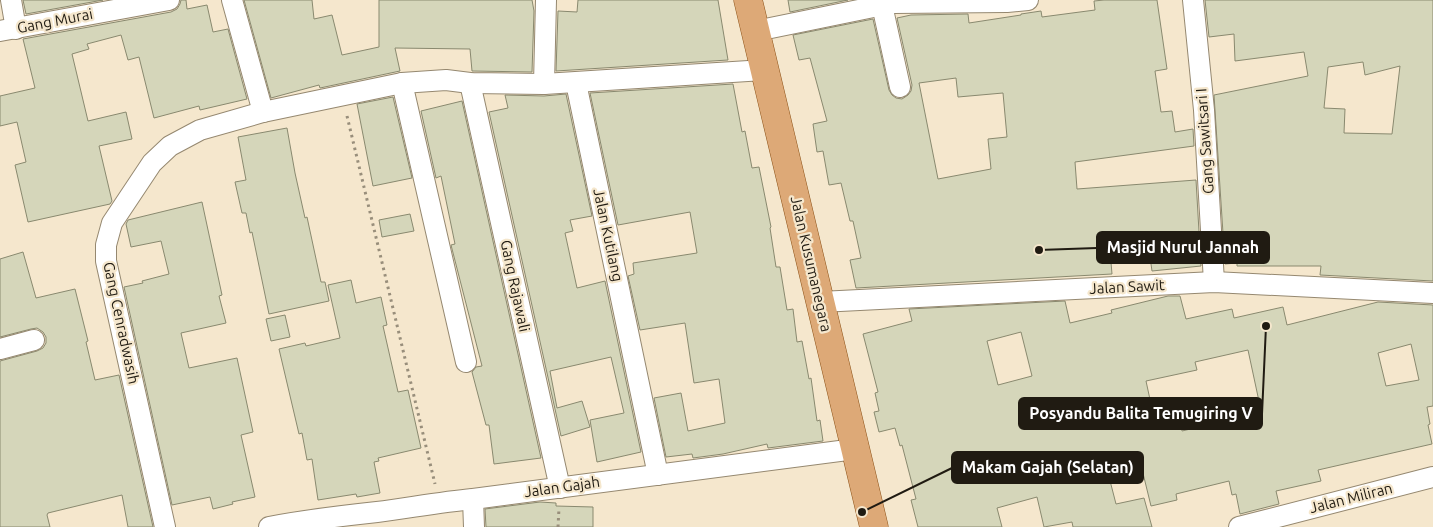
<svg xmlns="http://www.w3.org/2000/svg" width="1433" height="527" font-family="Ubuntu,sans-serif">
	<rect width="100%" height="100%" fill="#f5e7cd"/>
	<g fill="#d5d6ba" stroke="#89896f" fill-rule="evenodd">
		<polygon points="23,0 103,0 26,14"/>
		<polygon points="181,0 186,0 187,9 207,5 213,32 228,29 247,99 200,110 199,106 154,118 139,57 128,60 121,35 87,44 89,49 72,54 88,121 126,112 132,139 99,146 112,201 110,204 28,222 15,165 26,162 17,122 0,126 0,96 35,88 23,39 171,12 177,9 180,4"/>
		<polygon points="244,0 312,0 314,19 332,15 342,55 379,47 379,0 532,0 534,11 532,72 472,71 470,49 395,48 400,71 320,88 319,85 271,98"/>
		<polygon points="578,0 718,0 728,60 556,71 558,11 577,12"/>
		<polygon points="788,0 848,0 790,12"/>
		<path d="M1104,0H1157L1167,69L1155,71L1161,112L1172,111L1175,132L1193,129L1194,146L1075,162L1077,189L1196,180L1201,266L1152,271L1149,250L1110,251L1112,274L856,288L850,260L861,258L853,221H850L841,183L829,185L823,151L817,152L813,124L827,121L810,58L799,60L793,35L873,19L889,90L892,95L896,98L902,99L908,95L911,91L912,85L897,18L911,15L968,14L969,23L1021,15V14L1041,11L1042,17L1095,10L1094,1ZM956,78L958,97L1003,93L1007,137L988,139L991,169L938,179L919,83Z"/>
		<path d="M1205,0H1433V281L1320,275L1321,266H1237V263L1225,264L1214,95L1308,76L1304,52L1235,61L1234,34L1209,37ZM1363,62L1365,75L1400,66L1392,134L1344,133L1345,109L1324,108L1328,67Z"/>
		<polygon points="733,84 742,132 745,131 752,168 759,167 771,227 770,228 776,267 780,267 787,310 793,309 797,342 802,341 809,379 811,378 817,421 820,420 823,441 768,448 767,444 723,454 693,458 692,454 666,457 654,398 681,393 688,431 725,423 719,379 694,383 685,323 640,330 628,276 634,274 633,263 697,253 690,212 618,225 590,93"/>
		<polygon points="566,94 592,216 570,220 573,231 565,233 577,288 605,281 641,452 597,462 590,420 624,413 611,357 550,371 557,408 582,401 590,427 561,436 489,112 508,108 505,95 544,96"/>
		<polygon points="393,97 412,178 373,186 357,104"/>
		<polygon points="462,101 541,458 494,464 489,425 486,425 472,372 476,367 482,366 451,245 455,244 441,176 436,178 421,111"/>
		<polygon points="287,128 295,173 305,218 307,217 321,282 325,282 329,301 269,314 252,232 250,233 246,213 242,213 235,182 246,180 238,137"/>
		<polygon points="202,202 222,295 219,296 226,323 181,333 189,368 237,358 253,432 241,435 255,497 232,502 233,504 213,509 210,497 172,505 124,287 143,283 142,281 169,274 161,241 131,247 126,224 128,220"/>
		<polygon points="410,214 414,231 382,237 379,220"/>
		<polygon points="23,252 36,298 75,289 88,341 86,342 95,380 119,375 153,527 128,527 122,495 48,513 47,515 50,527 0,527 0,361 37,351 43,348 46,343 46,337 43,332 37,328 31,329 0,337 0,259"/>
		<polygon points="351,280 356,303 381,297 387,325 383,326 398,392 408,390 421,448 378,458 379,461 374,462 380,493 357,497 356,494 318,500 312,459 307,460 302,433 299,434 279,349 305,343 306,346 340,338 328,285"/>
		<path d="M1168,296H1180L1186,319L1232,309L1234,318L1283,307L1287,325L1378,302L1433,305V406L1427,407L1430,424L1428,425L1432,444L1318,470L1321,481L1276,491L1279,504L1240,514L1236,494L1232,495L1229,481L1176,494L1177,500L1151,506L1140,461L1107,469L1116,504L1144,498L1152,527H1073L1072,522L1044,527L1037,497L997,508L1002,527H918L911,500L916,499L902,445L900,446L895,428L879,432L874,412L879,411L875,393L878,392L863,334L912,321L909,309L1065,301L1070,323L1112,313L1111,310ZM1021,332L1032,376L998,385L987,341ZM1411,344L1419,380L1386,386L1378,353ZM1248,350L1260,406L1215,416L1216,423L1182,431L1178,412L1154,418L1146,381L1197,370L1195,362Z"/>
		<polygon points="285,315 290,337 271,341 266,319"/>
		<polygon points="540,502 556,503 556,506 593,507 593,527 486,527 485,509"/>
	</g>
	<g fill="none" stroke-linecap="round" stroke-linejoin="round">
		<defs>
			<g id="street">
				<polyline points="11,0 16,29"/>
				<polyline points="232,0 263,112"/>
				<polyline points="1193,0 1204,110 1214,282"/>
				<polyline points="882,5 900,87"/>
				<polyline points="0,31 169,0"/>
				<polyline points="756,31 893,3 1007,2 1028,0"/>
				<polyline points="402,83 466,362"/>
				<polyline points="470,83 560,488"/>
				<polyline points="576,83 658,475"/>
				<polyline points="544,84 546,0"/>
				<polyline points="820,302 1214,282 1433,293"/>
				<polyline points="0,349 34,340"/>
				<polyline points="473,499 474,527"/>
				<polyline points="165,527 106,261 106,245 112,223 152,163 170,146 200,130 263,112 402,83 446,80 470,83 544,84 765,70"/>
				<path d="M269,527C305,520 340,516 377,512C409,508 440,502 473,499L855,449"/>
				<polyline points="1239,527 1433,477"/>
			</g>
			<polyline id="primary" points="748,0 874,527"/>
		</defs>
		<use href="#street" stroke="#958870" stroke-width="22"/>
		<use href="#primary" stroke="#8c5218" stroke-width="29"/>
		<g stroke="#988e7b" stroke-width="3" stroke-dasharray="2.5 4" stroke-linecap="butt">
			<polyline points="347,116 435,484"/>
			<polyline points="558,527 559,508"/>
		</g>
		<use href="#street" stroke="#fff" stroke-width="20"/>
		<use href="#primary" stroke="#dda977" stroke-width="28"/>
	</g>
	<g text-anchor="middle" stroke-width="4.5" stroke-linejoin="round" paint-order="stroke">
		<g font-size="15" fill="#201b12" stroke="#f5e7cd">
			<text transform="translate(55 21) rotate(-11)" y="5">Gang Murai</text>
			<text transform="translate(1205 141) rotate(-94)" y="5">Gang Sawitsari I</text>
			<text transform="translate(608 235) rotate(78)" y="5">Jalan Kutilang</text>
			<text transform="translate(811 264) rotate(77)" y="5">Jalan Kusumanegara</text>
			<text transform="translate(515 286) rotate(78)" y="5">Gang Rajawali</text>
			<text transform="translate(1127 287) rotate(-3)" y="5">Jalan Sawit</text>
			<text transform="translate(121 323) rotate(78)" y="5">Gang Cenradwasih</text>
			<text transform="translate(562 487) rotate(-8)" y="5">Jalan Gajah</text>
			<text transform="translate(1351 498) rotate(-14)" y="5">Jalan Miliran</text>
		</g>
	</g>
	<path fill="none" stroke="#201b12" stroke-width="2" d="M1039 250L1097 248M1266 326L1262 414M862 512L952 468"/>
	<g fill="#201b12" stroke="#f5e7cd" stroke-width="2">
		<circle cx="1039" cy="250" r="5"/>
		<circle cx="1266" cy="326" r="5"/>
		<circle cx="862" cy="512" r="5"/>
	</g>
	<g fill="#201b12" stroke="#201b12" stroke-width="2">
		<rect x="1097" y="232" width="172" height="31" rx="5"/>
		<rect x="1019" y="398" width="243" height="31" rx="5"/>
		<rect x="952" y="452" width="191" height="31" rx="5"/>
	</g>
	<g font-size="16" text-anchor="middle" font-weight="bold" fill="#fff">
		<text x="1183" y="253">Masjid Nurul Jannah</text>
		<text x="1141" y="419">Posyandu Balita Temugiring V</text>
		<text x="1048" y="473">Makam Gajah (Selatan)</text>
	</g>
</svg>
